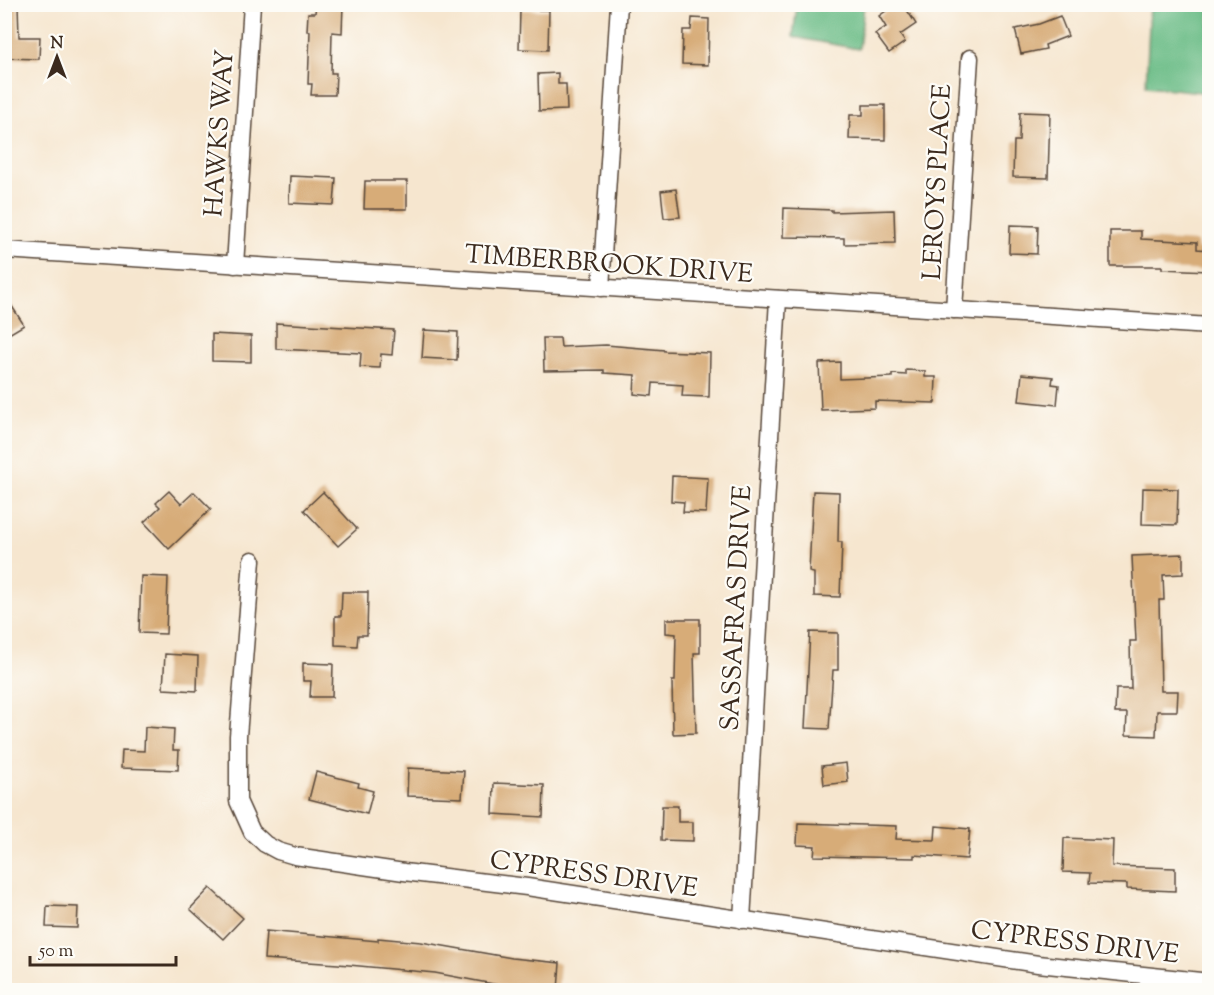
<svg xmlns="http://www.w3.org/2000/svg" width="1214" height="995" font-family="'Sorts Mill Goudy',serif">
	<rect width="100%" height="100%" fill="#fdfcf7"/>
	<filter id="ink" filterUnits="userSpaceOnUse"><feTurbulence type="fractalNoise" baseFrequency=".0167" numOctaves="2"/><feDisplacementMap in="SourceGraphic" scale="12" xChannelSelector="R" yChannelSelector="G"/><feConvolveMatrix kernelMatrix="1 2 1 2 8 2 1 2 1" color-interpolation-filters="sRGB"/></filter>
	<filter id="wash" filterUnits="userSpaceOnUse"><feTurbulence type="fractalNoise" baseFrequency=".008" numOctaves="4" result="noise"/><feDisplacementMap in="SourceGraphic" scale="24" xChannelSelector="R" yChannelSelector="G"/><feGaussianBlur stdDeviation="1.35" result="paint"/><feColorMatrix in="noise" values="0 0 0 0 0 0 0 0 0 0 0 0 0 0 0 0 0 1.4 0 .05"/><feComposite in="paint" operator="in"/></filter>
	<g filter="url(#wash)">
		<rect width="100%" height="100%" fill="#f6e6cf"/>
		<g fill="#6ebe89" stroke="#547454" stroke-width="1.5">
			<polygon points="797,5 864,5 859,49 793,37"/>
			<polygon points="1150,5 1209,5 1209,93 1146,86"/>
		</g>
		<g id="blocks">
			<g fill="#d7ac78">
				<polygon points="4,4 18,4 19,37 40,37 39,59 4,58"/>
				<polygon points="316,4 343,4 342,33 332,32 331,73 336,73 335,95 311,95 312,84 308,84 310,31 307,31 308,13 315,13"/>
				<polygon points="896,4 903,4 916,24 900,35 905,42 889,53 875,34 886,27 879,16"/>
				<polygon points="520,10 549,10 548,50 519,49"/>
				<polygon points="1060,16 1068,36 1045,45 1046,49 1021,54 1015,29 1039,24"/>
				<polygon points="692,18 709,19 708,65 682,64 683,30 691,30"/>
				<polygon points="558,73 558,84 566,84 567,110 539,111 538,74"/>
				<polygon points="863,105 885,105 885,140 849,139 850,115 863,115"/>
				<polygon points="1020,112 1050,113 1048,178 1013,177 1014,141 1019,141"/>
				<polygon points="290,176 336,178 334,205 289,203"/>
				<polygon points="365,181 407,181 407,209 364,209"/>
				<polygon points="676,189 680,217 664,218 661,191"/>
				<polygon points="784,208 832,210 832,212 894,210 895,243 844,244 844,238 783,237"/>
				<polygon points="1010,225 1038,226 1037,254 1009,253"/>
				<polygon points="1110,231 1141,231 1141,239 1197,242 1197,249 1209,250 1209,271 1162,269 1162,266 1110,266"/>
				<polygon points="4,294 24,325 4,337"/>
				<polygon points="276,323 394,330 392,355 381,354 380,368 360,367 361,353 276,349"/>
				<polygon points="424,330 458,332 457,360 422,358"/>
				<polygon points="212,334 251,336 251,362 212,361"/>
				<polygon points="543,338 560,338 561,347 606,345 664,350 664,351 710,353 709,397 682,396 683,385 653,383 652,396 634,394 635,375 604,373 604,370 544,371"/>
				<polygon points="840,362 840,379 892,377 892,374 906,375 906,370 925,371 925,377 936,377 935,403 875,401 875,408 821,410 819,363"/>
				<polygon points="1022,374 1053,377 1052,384 1059,385 1057,405 1019,401"/>
				<polygon points="672,476 708,478 706,513 683,512 684,502 671,501"/>
				<polygon points="1143,488 1178,489 1177,525 1142,524"/>
				<polygon points="169,491 181,504 194,492 211,509 169,549 144,522 160,507 156,503"/>
				<polygon points="813,491 839,492 838,542 842,542 840,597 814,596 814,573 809,572"/>
				<polygon points="323,492 357,529 338,546 304,510"/>
				<polygon points="1183,554 1183,574 1163,575 1164,600 1159,600 1161,691 1178,691 1177,711 1157,711 1156,736 1126,735 1127,713 1115,713 1116,689 1131,689 1130,641 1136,641 1132,556"/>
				<polygon points="141,576 168,577 166,634 139,633"/>
				<polygon points="342,592 368,592 367,635 358,635 357,646 335,645 335,616 341,616"/>
				<polygon points="666,619 700,619 700,653 694,653 696,733 673,734 672,681 675,681 676,634 666,633"/>
				<polygon points="810,632 838,633 838,670 833,670 829,729 805,728"/>
				<polygon points="165,654 198,656 197,691 163,689"/>
				<polygon points="303,663 333,664 332,697 310,697 311,681 303,681"/>
				<polygon points="145,727 174,729 173,750 179,750 178,770 121,768 122,750 144,751"/>
				<polygon points="846,763 848,782 824,785 822,766"/>
				<polygon points="408,768 464,771 462,798 407,796"/>
				<polygon points="316,772 359,783 358,787 373,791 367,814 309,799"/>
				<polygon points="494,783 544,785 543,817 493,814"/>
				<polygon points="662,806 678,806 678,822 693,822 693,841 661,840"/>
				<polygon points="798,823 897,826 896,839 935,840 936,826 970,829 967,859 914,855 914,858 814,856 815,846 797,845"/>
				<polygon points="1064,838 1113,840 1112,866 1175,868 1175,891 1127,889 1127,884 1089,883 1090,873 1063,872"/>
				<polygon points="210,888 243,918 223,939 190,909"/>
				<polygon points="47,906 78,907 77,928 46,927"/>
				<polygon points="266,931 378,941 378,938 421,942 512,958 560,963 558,990 509,987 435,973 338,964 264,959"/>
			</g>
		</g>
	</g>
	<g filter="url(#ink)">
		<use href="#blocks" fill-opacity="0" stroke="#574639" stroke-width="1.5"/>
		<g fill="none" stroke-linecap="round" stroke-linejoin="round">
			<defs>
				<g id="minor">
					<polyline points="4,250 1210,326"/>
					<polyline points="235,265 252,4"/>
					<polyline points="601,288 619,4"/>
					<polyline points="954,310 970,58"/>
					<polyline points="252,560 238,736 238,801 252,832 265,844 278,851 295,856 404,872 527,887 1038,964 1210,982"/>
					<polyline points="742,920 778,299"/>
				</g>
			</defs>
			<use href="#minor" stroke="#574639" stroke-width="19"/>
			<use href="#minor" stroke="#fff" stroke-width="16"/>
		</g>
	</g>
	<g text-anchor="middle" stroke-width="4.5" stroke-linejoin="round" paint-order="stroke">
		<g font-size="26" fill="#3b2a1e" stroke="#fdfcf7">
			<text transform="translate(218 133) rotate(-86)" y="9">HAWKS WAY</text>
			<text transform="translate(936 182) rotate(-87)" y="9">LEROYS PLACE</text>
			<text transform="translate(609 263) rotate(4)" y="9">TIMBERBROOK DRIVE</text>
			<text transform="translate(735 608) rotate(-87)" y="9">SASSAFRAS DRIVE</text>
			<text transform="translate(594 873) rotate(8)" y="9">CYPRESS DRIVE</text>
			<text transform="translate(1075 941) rotate(7)" y="9">CYPRESS DRIVE</text>
		</g>
	</g>
	<rect width="1214" height="995" fill="none" stroke="#fdfcf7" stroke-width="24"/>
	<g transform="translate(57 57)" stroke="#fdfcf7" stroke-width="4.5" paint-order="stroke">
	<path d="M0-4.5L10 22L0 15L-10 22Z" fill="#3b2a1e"/>
	<text y="-9" font-size="16" font-weight="bold" text-anchor="middle" fill="#3b2a1e">N</text>
	</g>
	<path d="M30 956v9h146v-9" fill="none" stroke="#3b2a1e" stroke-width="3"/>
	<text x="39" y="956" font-size="18" fill="#3b2a1e" stroke="#fdfcf7" stroke-width="4.5" paint-order="stroke">50 m</text>
</svg>
